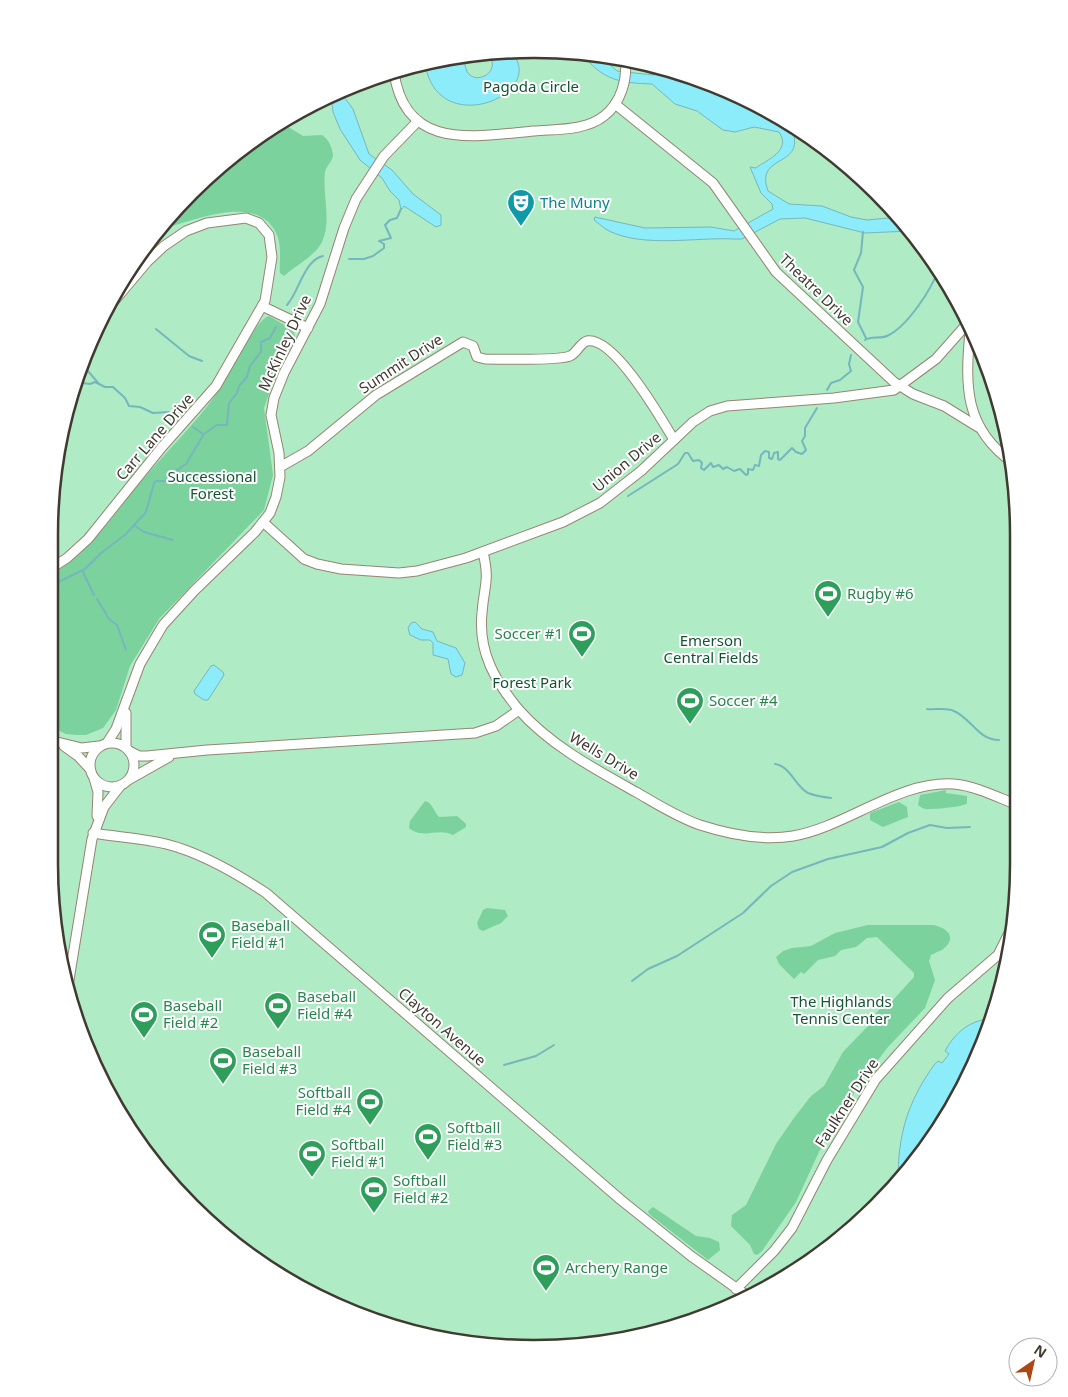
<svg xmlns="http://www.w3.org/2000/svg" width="1068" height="1397" font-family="'Noto Sans',sans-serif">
	<rect width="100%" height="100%" fill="#fef3e6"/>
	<polygon fill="#afebc4" points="534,49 628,58 719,86 803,130 877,191 937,264 993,378 1015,471 1015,927 993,1019 938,1132 877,1206 804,1266 690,1322 566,1347 439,1339 319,1298 214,1228 114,1106 65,989 49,863 50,503 65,408 99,319 149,239 264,131 348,86 439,58"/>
	<g fill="#7bd29d">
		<path d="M280,122L303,136L322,135C329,140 332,147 333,155C333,161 326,166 325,172C322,195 332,220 322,242C315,256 296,265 284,276L280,273C279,261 282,247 277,235C260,194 200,218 169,227L162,226L264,131Z"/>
		<path d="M269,316L293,330L295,336L275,377L264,408L273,475L264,510L159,619L130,666L116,710L103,728L86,735H77L66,734L49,726L50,575C94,551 119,505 152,469C172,446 194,424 212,400C226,382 252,322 269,316Z"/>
		<path d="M946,790V793L967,796V803C964,807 936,809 929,809C924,810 921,807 918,805L920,795Z"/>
		<path d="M425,801C432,802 434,812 439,817L457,816L466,824V827L453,835C438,827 423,840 409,828L410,821Z"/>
		<polygon points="899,802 907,807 908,817 883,827 870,820 870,813"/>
		<polygon points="487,908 505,910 508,916 501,923 483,931 479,929 477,923 483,910"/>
		<path d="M868,925H933C948,928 958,938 942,950C938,952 934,953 931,955L929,961L935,980L925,1008L888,1047L859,1085L819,1152L796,1202L762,1251L757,1255L754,1254L750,1245L731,1226L732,1215L746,1205L776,1144L794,1118L811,1096L824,1086L843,1052L868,1026L866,1024L890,998L893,1000L914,977V973L877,937L867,938L856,947L841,950L835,956L818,960L804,974L801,972L794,979L779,964L776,957L783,951L792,948L811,946L835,933Z"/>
		<polygon points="653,1207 696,1236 710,1238 719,1242 720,1250 708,1260 649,1214 648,1211"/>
	</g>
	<g fill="#8decf9" stroke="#76b7bd">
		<path d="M510,51C552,92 437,143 425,63L439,58L468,55L465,65C469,91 506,72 487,53Z"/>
		<path d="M582,54L599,55L617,71L653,75L669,70L719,86L789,123C813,170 753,151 768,191L789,204L822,206L851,217L867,220L899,217L910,231L865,233L805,218L780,219L742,239H734C697,237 644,248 609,231C603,228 600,224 594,220L595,217L645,228L711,227L734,231L773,209L772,204L761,193L750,167L756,168C766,160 792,151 779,132L754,127L735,132L723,130L697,111L675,104L652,84C619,83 603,80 582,54Z"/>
		<polygon points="339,90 353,109 369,154 392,170 413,194 441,215 441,225 436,227 404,206 401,210 399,200 390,191 382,178 360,160 340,129 333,112 331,95"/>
		<polygon points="415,622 422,629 433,632 437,641 456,648 465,663 462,675 456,677 451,674 448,659 433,655 433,643 430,640 421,640 410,635 408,628 411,623"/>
		<polygon points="214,665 223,672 224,675 208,700 204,700 195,694 194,691 211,666"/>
		<path d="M982,1020H993L938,1132L898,1181C898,1135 907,1103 934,1065L938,1061L942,1063L949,1054L945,1051C953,1036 965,1024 982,1020Z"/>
	</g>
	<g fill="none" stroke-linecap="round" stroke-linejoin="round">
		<g stroke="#76b7bd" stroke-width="2">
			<polyline points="863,232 861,253 854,270 863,287 858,322 866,338"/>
			<polyline points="349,259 364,259 373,256 384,248 384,244 379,241 391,238 385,225 390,220 397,218 401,209"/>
			<path d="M287,305C299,292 304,260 323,256"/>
			<polyline points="156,329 189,356 202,361"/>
			<path d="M865,340C871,336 880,339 887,336C907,327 932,289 939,268"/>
			<polyline points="82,364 99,384"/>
			<polyline points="75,382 90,384 95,382 105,387 113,387 125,398 129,406 140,407 153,413 168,412 181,418"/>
			<polyline points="827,390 831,383 840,380 851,371 849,364 851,355"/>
			<polyline points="193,427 203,434"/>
			<polyline points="628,496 678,464 685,453 688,453 693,461 699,460 702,463 701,468 704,470 711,463 713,467 719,465 723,469 727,467 734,471 740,469 746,475 748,474 748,469 753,470 755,465 759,466 761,455 765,451 769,452 769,458 772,459 774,453 778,452 778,459 780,460 792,448 796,452 802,454 806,450 802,441 805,436 805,428 817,408"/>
			<polyline points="134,525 144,532 173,540"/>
			<polyline points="82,570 94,595"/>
			<polyline points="50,586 85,569 101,553 126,534 146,512 154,483 156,481 165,481 171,474 186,464 204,434 217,425 227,425 229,403 237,393 239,386 247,377 250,366 261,352 261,342 270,338 276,327"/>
			<polyline points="97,599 109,619 117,625 126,650"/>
			<path d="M927,709C936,710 946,707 954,711C972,719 978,740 999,740"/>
			<path d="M775,764C790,766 796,787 808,793C816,796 822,797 831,798"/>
			<polyline points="632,981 648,969 677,956 743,913 771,886 792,872 828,859 882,847 908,833 930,825 947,828 970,827"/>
			<polyline points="504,1065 536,1056 554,1045"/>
		</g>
		<defs>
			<g id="minor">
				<path d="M394,72C405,152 475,136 534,131C557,129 585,131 604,116C621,103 628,79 625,58"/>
				<polyline points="615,104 713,183 776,272 894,382 913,394 944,406 978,427"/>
				<polyline points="262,306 308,328"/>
				<path d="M970,331C965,386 964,428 1013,463"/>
				<path d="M280,467L308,451L376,395L463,342L473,346L477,357L485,359C502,359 558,361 570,356C577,353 580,343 587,341C614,336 662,420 674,440"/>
				<polyline points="263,522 304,559 317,564 341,569 399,573 417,571 466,558 563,522 600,503 641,471 693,422 710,411 727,406 834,398 894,390 936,359 967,324"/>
				<path d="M483,552C490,582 484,585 482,613C478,652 495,681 519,710"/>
				<polyline points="50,569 67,558 88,539 162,447 216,386 265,301 272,257 269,235 259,223 246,218 207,223 186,231 164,246 147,262 99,319"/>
				<polyline points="49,740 82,748 99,746"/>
				<circle cx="112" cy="765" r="22"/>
				<polyline points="107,743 116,729 140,664 163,625 194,591 255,532 270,513 276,497 280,477 279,453 271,415 274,398 284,373 320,304 344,228 356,199 384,156 418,121"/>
				<polyline points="64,746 78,756 90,769"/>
				<polyline points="126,747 126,713"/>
				<path d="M129,751L139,756H147L207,750L475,733L496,726L519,710C551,746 595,769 636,792C657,804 677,817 700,825C728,834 763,841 793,836C846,827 899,780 954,784C975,786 995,796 1015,804"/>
				<polyline points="94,778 98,792 97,816"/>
				<polyline points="130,779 169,757"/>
				<path d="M93,833C117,837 142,838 166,844C202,853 236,873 266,893L621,1200L691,1256L746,1295"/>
				<polyline points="67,992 92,839 104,807 121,785"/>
				<polyline points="736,1289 774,1251 792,1228 827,1160 876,1079 948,998 998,955 1015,921"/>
			</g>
		</defs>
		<use href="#minor" stroke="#958571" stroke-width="11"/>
		<use href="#minor" stroke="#fff" stroke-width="9"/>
	</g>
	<defs>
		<symbol id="theatre-pin" viewBox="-11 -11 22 30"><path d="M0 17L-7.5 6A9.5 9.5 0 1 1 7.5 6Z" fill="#0f9aa8" stroke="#fff"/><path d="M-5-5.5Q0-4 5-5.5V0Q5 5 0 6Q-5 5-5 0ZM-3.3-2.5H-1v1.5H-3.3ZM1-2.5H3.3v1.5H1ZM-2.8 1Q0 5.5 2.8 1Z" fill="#fff"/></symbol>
		<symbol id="stadium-pin" viewBox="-11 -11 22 30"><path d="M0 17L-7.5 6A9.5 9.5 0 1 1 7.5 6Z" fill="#2e9e5b" stroke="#fff"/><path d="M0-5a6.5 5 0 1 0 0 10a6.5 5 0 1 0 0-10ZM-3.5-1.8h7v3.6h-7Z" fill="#fff"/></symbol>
	</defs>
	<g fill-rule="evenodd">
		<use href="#theatre-pin" x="505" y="187" width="32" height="43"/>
		<use href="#stadium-pin" x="812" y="578" width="32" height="43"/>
		<use href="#stadium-pin" x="566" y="618" width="32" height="43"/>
		<use href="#stadium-pin" x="674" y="685" width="32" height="43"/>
		<use href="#stadium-pin" x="196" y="919" width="32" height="43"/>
		<use href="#stadium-pin" x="262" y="990" width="32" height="43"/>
		<use href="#stadium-pin" x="128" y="999" width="32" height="43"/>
		<use href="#stadium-pin" x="207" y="1045" width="32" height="43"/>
		<use href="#stadium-pin" x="354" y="1086" width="32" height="43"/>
		<use href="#stadium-pin" x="412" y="1121" width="32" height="43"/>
		<use href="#stadium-pin" x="296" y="1138" width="32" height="43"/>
		<use href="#stadium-pin" x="358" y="1174" width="32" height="43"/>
		<use href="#stadium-pin" x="530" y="1252" width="32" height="43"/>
	</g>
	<g text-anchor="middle" stroke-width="4" stroke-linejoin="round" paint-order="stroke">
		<g font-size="15" fill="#135533" stroke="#fff">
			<text x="531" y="92">Pagoda Circle</text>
			<text x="212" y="482">Successional<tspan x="212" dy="17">Forest</tspan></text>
			<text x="711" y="646">Emerson<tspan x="711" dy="17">Central Fields</tspan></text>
			<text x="532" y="688">Forest Park</text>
			<text x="841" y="1007">The Highlands<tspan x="841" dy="17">Tennis Center</tspan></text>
		</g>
		<g font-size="15" fill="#0d838f" stroke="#fff" text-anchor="start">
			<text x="540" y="208">The Muny</text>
		</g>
		<g font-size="15" fill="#413a31" stroke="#fff">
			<text transform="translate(816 290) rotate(44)" y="5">Theatre Drive</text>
			<text transform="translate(285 343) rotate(-65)" y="5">McKinley Drive</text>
			<text transform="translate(401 364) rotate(-33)" y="5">Summit Drive</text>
			<text transform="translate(155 437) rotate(-49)" y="5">Carr Lane Drive</text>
			<text transform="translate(627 462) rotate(-40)" y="5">Union Drive</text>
			<text transform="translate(604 756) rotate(31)" y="5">Wells Drive</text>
			<text transform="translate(442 1027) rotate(41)" y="5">Clayton Avenue</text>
			<text transform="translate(847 1103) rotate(-57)" y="5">Faulkner Drive</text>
		</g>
		<g font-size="15" fill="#27864d" stroke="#fff" text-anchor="start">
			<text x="847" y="599">Rugby #6</text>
			<text x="563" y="639" text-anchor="end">Soccer #1</text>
			<text x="709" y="706">Soccer #4</text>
			<text x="231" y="931">Baseball<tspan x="231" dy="17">Field #1</tspan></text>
			<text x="297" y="1002">Baseball<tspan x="297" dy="17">Field #4</tspan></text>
			<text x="163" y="1011">Baseball<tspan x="163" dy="17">Field #2</tspan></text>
			<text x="242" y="1057">Baseball<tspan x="242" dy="17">Field #3</tspan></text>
			<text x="351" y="1098" text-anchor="end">Softball<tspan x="351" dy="17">Field #4</tspan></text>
			<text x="447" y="1133">Softball<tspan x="447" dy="17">Field #3</tspan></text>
			<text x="331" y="1150">Softball<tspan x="331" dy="17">Field #1</tspan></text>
			<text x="393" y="1186">Softball<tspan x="393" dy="17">Field #2</tspan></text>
			<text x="565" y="1273">Archery Range</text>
		</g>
	</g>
	<path d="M0 0H1068V1397H0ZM534 58H534A476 476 0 0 1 1010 534V864A476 476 0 0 1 534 1340H534A476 476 0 0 1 58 864V534A476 476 0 0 1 534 58Z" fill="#fff" fill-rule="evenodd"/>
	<path fill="none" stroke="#413a31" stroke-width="2.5" d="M534 58H534A476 476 0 0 1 1010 534V864A476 476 0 0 1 534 1340H534A476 476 0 0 1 58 864V534A476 476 0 0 1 534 58Z"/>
	<g transform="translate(1033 1362) rotate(34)"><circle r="24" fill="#ffffff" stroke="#b3b0ad"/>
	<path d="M0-4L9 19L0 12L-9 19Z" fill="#ac4814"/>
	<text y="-8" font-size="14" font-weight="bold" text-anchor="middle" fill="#413a31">N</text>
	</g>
</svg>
